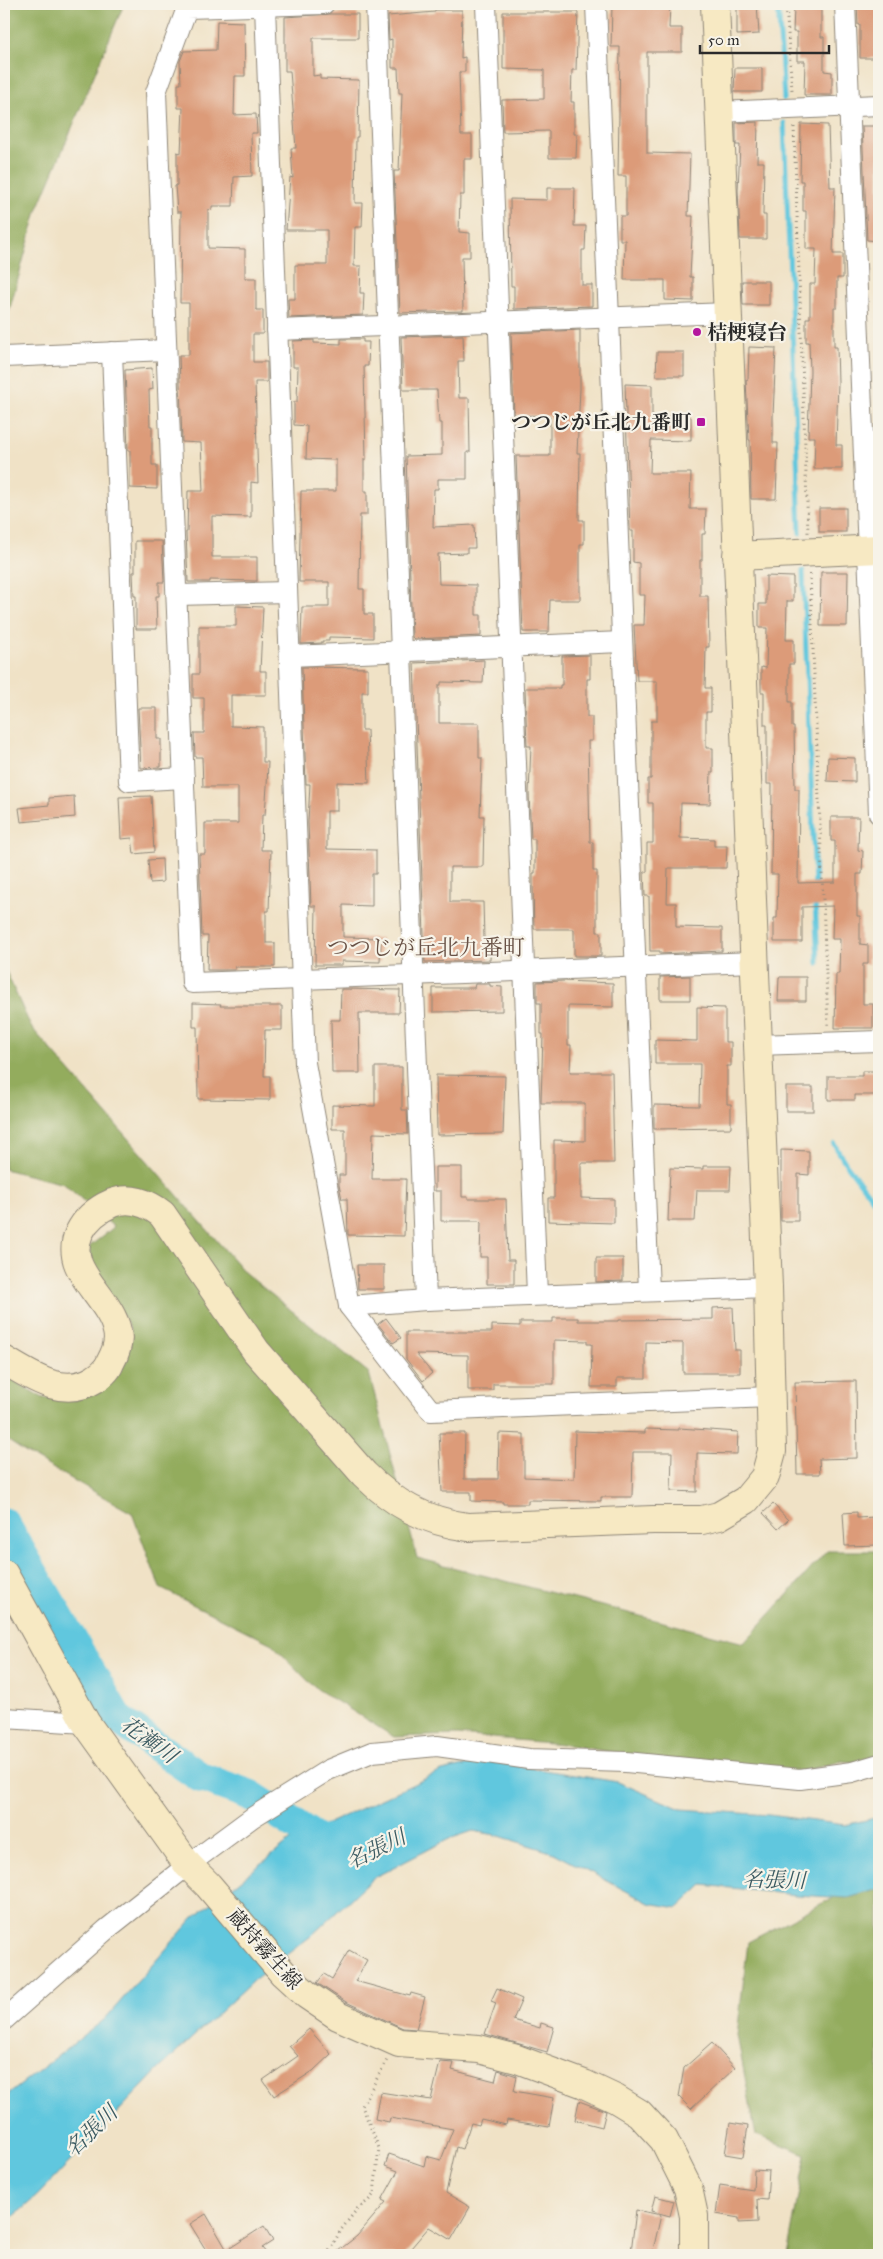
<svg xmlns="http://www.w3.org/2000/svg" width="883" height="2259" font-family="'IM FELL Great Primer','Noto Serif JP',serif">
	<rect width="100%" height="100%" fill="#f7f3e8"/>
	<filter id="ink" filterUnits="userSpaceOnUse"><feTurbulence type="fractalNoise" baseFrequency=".02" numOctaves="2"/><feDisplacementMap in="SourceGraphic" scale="10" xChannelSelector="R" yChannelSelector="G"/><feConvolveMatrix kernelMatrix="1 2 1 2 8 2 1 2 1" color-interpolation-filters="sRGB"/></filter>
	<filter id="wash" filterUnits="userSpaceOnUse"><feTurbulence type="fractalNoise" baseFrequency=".0096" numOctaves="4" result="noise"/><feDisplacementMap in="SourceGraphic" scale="20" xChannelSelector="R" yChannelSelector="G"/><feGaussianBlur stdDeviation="1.12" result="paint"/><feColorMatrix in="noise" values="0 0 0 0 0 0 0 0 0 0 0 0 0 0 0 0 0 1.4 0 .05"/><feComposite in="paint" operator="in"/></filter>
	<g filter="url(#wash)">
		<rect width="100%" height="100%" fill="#f0e2c6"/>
		<g fill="#93ac5d" stroke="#5f6c44">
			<polygon points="4,4 124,4 37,211 4,329"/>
			<polygon points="4,967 31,1027 245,1273 369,1373 417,1558 744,1643 827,1551 879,1551 879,1771 862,1763 842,1761 759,1783 672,1762 562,1744 458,1735 394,1737 314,1687 272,1644 160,1588 132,1513 31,1456 4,1438 4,1375 43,1398 83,1397 117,1377 128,1357 131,1329 93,1267 89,1247 114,1227 64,1184 4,1169"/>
			<polygon points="879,1879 879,2255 787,2255 806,2154 756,2135 737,2035 748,1942 857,1885"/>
		</g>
		<polygon fill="#60c7de" stroke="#467984" points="487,1761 618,1782 681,1809 769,1815 845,1825 879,1817 879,1889 848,1898 796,1895 703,1885 678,1908 649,1903 554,1853 496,1835 473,1831 449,1839 373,1878 311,1936 255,1979 160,2068 38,2195 4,2225 4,2098 105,2019 194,1917 290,1841 442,1771"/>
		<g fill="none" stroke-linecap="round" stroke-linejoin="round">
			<g stroke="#60c7de" stroke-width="5">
				<polyline points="778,4 784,99"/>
				<polyline points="784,123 800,533"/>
				<polyline points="803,571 815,888"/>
				<polyline points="815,901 818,963"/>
				<polyline points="834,1144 846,1164 874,1201"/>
			</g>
			<polyline stroke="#60c7de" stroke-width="31" points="4,1523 118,1719 200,1777 250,1795 343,1856"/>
		</g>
		<g id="blocks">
			<g fill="#dc9b79">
				<polygon points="612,4 670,4 669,28 682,28 682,52 647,52 647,153 690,154 688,216 693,216 690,277 693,277 693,301 665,300 665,280 624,280 625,240 620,240 620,216 626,216 626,176 618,176 620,47 611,47"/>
				<polygon points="737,4 757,4 759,34 737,35"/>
				<polygon points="857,4 879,4 879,58 860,58 860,25 858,25"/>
				<polygon points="794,8 821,8 821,37 824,37 824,71 832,72 832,95 804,95 805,61 797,61 797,32 793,32"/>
				<polygon points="435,10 462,10 461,58 465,57 465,72 459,72 461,135 472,135 472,159 464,159 464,195 460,195 459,232 470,233 470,257 462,257 463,311 400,313 394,171 399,171 402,93 399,93 398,68 392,68 392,39 389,40 388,16 435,12"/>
				<polygon points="503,12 578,12 576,70 572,70 571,102 574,102 574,134 577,134 576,158 549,158 549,131 503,132 502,100 544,99 544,70 503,69"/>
				<polygon points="330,14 358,14 358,38 313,38 313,76 320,75 320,79 359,80 358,137 356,137 355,203 363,203 362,227 355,227 354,266 361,266 360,293 364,293 363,315 289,318 288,299 295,299 295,265 327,265 327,230 286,230 290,177 293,178 291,148 296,148 290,71 285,71 285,17"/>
				<polygon points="217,21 244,22 245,76 235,76 234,115 256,114 257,133 251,133 252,176 234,177 233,206 212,206 212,209 208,210 208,248 245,249 245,278 256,278 256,310 263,310 263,334 253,334 253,362 267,362 267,382 255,382 258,483 251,482 251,517 212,516 212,557 257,557 257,581 210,580 210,582 188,582 186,532 187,532 188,491 203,491 201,443 182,442 179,355 189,355 189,303 180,303 181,212 177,212 175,186 177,185 177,152 181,153 183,108 178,108 178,84 181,84 180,61 184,51 216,50"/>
				<polygon points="735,68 762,68 762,92 734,92"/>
				<polygon points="758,122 757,162 764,162 763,215 766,215 766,239 740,239 738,190 740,145 736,145 736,123"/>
				<polygon points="801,124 828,125 830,187 835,187 833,254 843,254 843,278 837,278 837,308 834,308 834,347 837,347 838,382 836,445 842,445 842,469 814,469 815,437 808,437 810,371 809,342 806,342 806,318 810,318 810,284 815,284 816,249 806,249 806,211 803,211 803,181 800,181"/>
				<polygon points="862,126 879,126 879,241 867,240"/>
				<polygon points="547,188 575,188 574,226 586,226 585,250 582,250 582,285 592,285 592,306 514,309 514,286 511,286 510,199 547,200"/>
				<polygon points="742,281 769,281 769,305 743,305"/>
				<polygon points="580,330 580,389 577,453 580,453 579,520 584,520 584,544 580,544 580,600 550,600 549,632 523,632 516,456 550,456 550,416 514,415 511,333"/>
				<polygon points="463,335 464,361 458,361 459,398 469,398 470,452 467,452 467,479 438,479 438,489 434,489 433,527 474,525 475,548 467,548 467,553 438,554 439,584 476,585 476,615 481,615 481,636 414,639 412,637 406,456 442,455 442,423 439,423 437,390 403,390 401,337"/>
				<polygon points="341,339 363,339 363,342 369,342 368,366 364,366 366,459 364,459 364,491 367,491 367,515 360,515 359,589 364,589 364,614 373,614 373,638 329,637 329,641 322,641 322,643 301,644 302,607 329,607 329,582 299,582 301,491 336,491 336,460 306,459 307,426 294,425 294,402 297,402 298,367 293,367 293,341 314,340 314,343 341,344"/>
				<polygon points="749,347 776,348 773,416 773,443 778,443 776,499 751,499 750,440 749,440 746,380 748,379"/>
				<polygon points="657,352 684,352 684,376 656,376"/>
				<polygon points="152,368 153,389 149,390 150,426 152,426 152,465 157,465 157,489 130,488 130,450 128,450 125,370"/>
				<polygon points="625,384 652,385 652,416 691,417 691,441 651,440 650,473 691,473 690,509 706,509 705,534 702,534 702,560 700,560 700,596 708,596 709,647 706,647 705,688 711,688 711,712 706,712 706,748 713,748 713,772 711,772 710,804 681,803 680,838 714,839 714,846 727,846 726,868 668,868 667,903 676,903 676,927 722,928 722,951 660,954 660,951 650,951 649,896 645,896 644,872 647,872 647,843 653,843 653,803 648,803 648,779 651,779 651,721 657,721 657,681 637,681 634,625 644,625 645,595 639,595 639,563 633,562 633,531 630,531"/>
				<rect x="819" y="508" width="27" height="24"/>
				<polygon points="135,541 162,541 164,582 159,582 159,596 156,596 157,629 136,629 136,596 134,596 133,572 135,572"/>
				<polygon points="821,572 848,572 847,626 820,626"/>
				<polygon points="766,576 793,577 793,601 787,601 786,640 794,640 794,664 789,664 789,702 792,702 792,727 794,727 795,789 799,789 798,883 835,882 835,841 831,841 831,817 859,817 858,850 863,851 862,874 857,874 857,916 860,916 860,944 868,945 868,964 863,964 863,1004 873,1004 873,1028 835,1028 836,974 839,974 840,939 832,939 833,906 802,907 802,942 774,942 774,918 777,918 778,874 771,874 772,784 767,784 767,725 764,725 764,692 761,692 761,667 766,668 767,628 759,628 759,604 766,604"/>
				<polygon points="236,606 263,607 260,671 266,671 266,695 231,695 231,726 263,727 263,762 268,762 267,786 265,815 262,815 261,850 271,850 269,911 266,911 266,943 275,943 275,967 235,967 235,970 207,970 208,936 202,936 199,854 205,854 205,823 238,823 238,787 203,787 202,757 195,757 194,733 204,733 204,698 193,698 193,674 199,674 199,626 236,626"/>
				<polygon points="590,655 590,679 587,679 587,717 592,717 592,741 588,741 590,842 593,842 593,871 597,871 597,932 601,932 601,956 574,956 574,929 534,929 533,885 533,873 535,873 535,839 531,839 529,793 531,746 527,746 525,688 560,688 560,685 562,685 562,656"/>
				<polygon points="484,660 483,683 441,682 441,685 439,685 439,723 479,723 479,758 482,758 480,816 484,816 483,867 450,867 450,902 483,902 484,939 491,939 490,960 425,962 414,663"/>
				<polygon points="302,667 368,668 368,692 362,692 362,730 367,730 369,783 337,782 337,811 327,811 327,849 376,850 376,874 372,874 372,906 343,905 343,937 381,938 380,962 342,961 342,965 315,965 316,906 311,906 308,822 310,784 306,784"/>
				<polygon points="138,708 157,708 157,739 161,739 161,767 141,768"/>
				<polygon points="828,757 855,758 855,782 827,781"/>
				<polygon points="74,796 75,817 21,822 19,808 49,805 49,798"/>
				<polygon points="151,796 154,852 134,854 132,838 121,839 119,797"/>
				<polygon points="162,859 163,882 150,883 148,860"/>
				<polygon points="690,976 690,1000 660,1000 660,977"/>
				<polygon points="779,977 806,977 806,1001 778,1001"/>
				<polygon points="563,981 613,983 613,1007 568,1006 568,1045 571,1045 570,1072 612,1072 614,1163 581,1163 581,1198 614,1199 614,1223 548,1221 548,1198 554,1198 554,1140 585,1141 585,1103 541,1103 543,1034 541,1034 541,1003 537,1003 537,982"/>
				<polygon points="475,984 490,984 490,986 502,987 502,1011 433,1012 433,988 474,988"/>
				<polygon points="341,989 400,990 399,1013 359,1013 360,1073 332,1073 331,1020 340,1020"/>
				<polygon points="193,1003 221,1004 220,1006 282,1006 282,1030 265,1030 264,1076 270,1076 270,1100 198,1099 197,1027 193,1027"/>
				<polygon points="697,1007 725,1008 725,1042 731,1042 731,1066 727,1066 727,1104 731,1104 731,1128 654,1129 654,1105 699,1106 700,1064 655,1064 655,1040 697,1041"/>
				<polygon points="375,1067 402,1067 402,1110 407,1110 408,1134 373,1133 372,1179 406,1179 404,1236 348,1235 347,1199 342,1199 339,1185 339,1175 345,1175 345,1129 332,1129 332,1105 375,1106"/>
				<polygon points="862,1071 879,1071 879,1095 855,1095 855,1100 828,1100 828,1076 862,1076"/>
				<polygon points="436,1075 505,1076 503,1134 437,1135"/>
				<rect x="786" y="1087" width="27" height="24"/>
				<polygon points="781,1150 809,1151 809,1175 798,1174 798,1221 781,1221"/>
				<polygon points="703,1166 731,1166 730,1190 697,1190 695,1221 668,1221 670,1168 703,1169"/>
				<polygon points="435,1167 462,1167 462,1197 468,1197 468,1199 506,1199 508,1260 514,1260 514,1284 487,1284 487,1257 480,1257 481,1223 479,1221 441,1221 441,1191 435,1191"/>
				<polygon points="596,1258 623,1258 623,1281 596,1282"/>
				<polygon points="357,1265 384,1265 384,1289 358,1289"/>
				<polygon points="733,1307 735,1350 740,1350 740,1373 683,1373 683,1343 646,1342 646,1378 617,1378 617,1387 591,1387 592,1344 587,1344 587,1341 554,1340 554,1384 493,1384 493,1390 468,1390 468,1355 416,1354 432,1373 423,1381 406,1359 406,1332 492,1332 492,1325 520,1326 520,1322 553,1322 553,1318 578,1318 578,1321 619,1321 619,1320 713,1319 713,1308"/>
				<polygon points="386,1318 401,1338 393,1343 378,1324"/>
				<polygon points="856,1381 857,1458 819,1459 820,1474 797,1474 795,1382"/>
				<polygon points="679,1428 738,1432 737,1454 697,1453 697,1492 671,1491 672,1452 633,1452 632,1497 601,1497 601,1501 528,1500 528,1504 503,1504 503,1502 471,1501 471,1492 442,1492 439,1433 465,1433 464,1479 498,1479 499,1433 524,1434 524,1477 574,1479 575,1431 645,1433 645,1429 679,1430"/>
				<polygon points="773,1504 788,1520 778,1529 763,1513"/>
				<polygon points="857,1512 857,1518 875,1517 876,1534 879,1535 879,1545 845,1546 843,1513"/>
				<polygon points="349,1950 367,1960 355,1981 410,1996 411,1993 425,1997 416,2029 403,2028 346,2002 317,1983 324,1974 332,1979"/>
				<polygon points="497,1988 522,1999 513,2020 540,2028 541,2023 554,2027 547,2052 485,2034 496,2003 491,2001"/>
				<polygon points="309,2029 331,2054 313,2071 274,2096 263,2080 298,2056 289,2046"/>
				<polygon points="712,2043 735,2068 691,2109 679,2097 684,2068"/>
				<polygon points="440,2062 454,2063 452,2070 495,2081 498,2070 517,2076 514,2091 554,2098 549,2127 507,2120 506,2125 481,2119 479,2125 471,2123 462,2149 456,2147 446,2193 470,2207 451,2240 429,2227 405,2255 333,2255 357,2236 386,2202 382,2200 398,2171 385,2166 389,2154 424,2166 426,2156 441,2160 453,2129 390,2118 389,2122 375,2119 380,2092 431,2100"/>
				<polygon points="579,2101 606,2111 602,2127 575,2120"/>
				<polygon points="730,2123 748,2126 743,2157 725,2154"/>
				<polygon points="754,2170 769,2171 767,2200 757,2199 758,2222 739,2223 739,2218 716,2214 720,2185 753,2190"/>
				<polygon points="655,2196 674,2201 670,2216 651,2211"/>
				<polygon points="636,2210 661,2215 652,2255 631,2252"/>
				<polygon points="206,2214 227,2250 264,2226 273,2241 262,2248 268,2255 209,2255 190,2224"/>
			</g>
		</g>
	</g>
	<g filter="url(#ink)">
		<use href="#blocks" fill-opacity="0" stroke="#8e8678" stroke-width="1"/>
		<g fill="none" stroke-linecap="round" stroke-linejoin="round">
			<defs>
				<g id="street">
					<polyline points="324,4 187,8 156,92 192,983 754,962"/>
					<polyline points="376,4 426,1300"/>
					<polyline points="486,4 537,1295"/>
					<polyline points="596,4 649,1291"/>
					<polyline points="845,4 879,814"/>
					<polyline points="265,6 305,1063 349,1306"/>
					<polyline points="719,112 879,105"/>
					<polyline points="277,330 728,313"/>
					<polyline points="112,352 129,781 184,778"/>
					<polyline points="4,357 166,350"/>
					<polyline points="178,595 287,592"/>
					<polyline points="290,656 622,642"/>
					<polyline points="757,1045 879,1041"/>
					<polyline points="768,1287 426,1300 349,1306 431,1411 771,1397"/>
					<polyline points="4,1718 86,1723"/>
					<polyline points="4,2020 107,1929 188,1865 253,1817 328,1770 372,1752 437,1746 529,1759 626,1762 800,1779 852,1772 879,1764"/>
				</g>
				<g id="secondary">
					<polyline points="737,556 879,549"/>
					<path d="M4,1360C31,1376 63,1399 95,1379C101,1375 107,1371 110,1363C115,1354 120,1342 117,1331C110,1296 62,1271 79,1233C86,1218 98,1209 112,1203C130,1196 148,1203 162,1214L256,1351L364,1474C394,1504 425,1521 468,1527L653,1520H702L719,1516L746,1500L765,1477L772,1451L768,1287L715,4"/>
					<polyline points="4,1574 86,1723 188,1865 208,1885 283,1973 307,1995 338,2016 399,2043 479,2049 517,2059 584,2084 616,2099 639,2113 664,2140 688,2188 694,2216 694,2255"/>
				</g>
			</defs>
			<use href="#street" stroke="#8e8678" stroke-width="22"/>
			<use href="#secondary" stroke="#8e8678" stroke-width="30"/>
			<g stroke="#8e8678" stroke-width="3" stroke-dasharray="1 4" stroke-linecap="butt">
				<polyline points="786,4 792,90"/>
				<polyline points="794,127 808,533"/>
				<polyline points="810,574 828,1025"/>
				<polyline points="327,2255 341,2230 357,2209 368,2201 374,2194 379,2148 362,2106 387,2060"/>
			</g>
			<use href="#street" stroke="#fff" stroke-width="20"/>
			<use href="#secondary" stroke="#f7e9c3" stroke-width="28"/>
		</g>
	</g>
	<g fill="#b5179e" stroke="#f7f3e8" stroke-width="2">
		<circle cx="697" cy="332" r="5"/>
		<rect x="696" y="417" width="10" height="10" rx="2.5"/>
	</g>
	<g text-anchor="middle" stroke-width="4.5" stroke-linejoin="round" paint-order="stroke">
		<g font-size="20" font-weight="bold" fill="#2b2b2b" stroke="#f7f3e8" text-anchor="start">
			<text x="707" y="339">桔梗寝台</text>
			<text x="691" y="429" text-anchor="end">つつじが丘北九番町</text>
		</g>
		<g font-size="20" fill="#2b2b2b" stroke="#f7f3e8">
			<text transform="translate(265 1949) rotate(48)" y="7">蔵持霧生線</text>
		</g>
		<g font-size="21" font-style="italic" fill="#3b5a61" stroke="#f7f3e8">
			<text transform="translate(149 1740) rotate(36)" y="7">花瀬川</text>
			<text transform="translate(376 1849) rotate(-26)" y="7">名張川</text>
			<text transform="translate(774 1880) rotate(1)" y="7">名張川</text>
			<text transform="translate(91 2131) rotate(-44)" y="7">名張川</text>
		</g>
		<g font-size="22" fill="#695246" stroke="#f7f3e8">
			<text x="426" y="955">つつじが丘北九番町</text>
		</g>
	</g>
	<rect width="883" height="2259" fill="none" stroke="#f7f3e8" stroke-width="20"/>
	<path d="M700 45v8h129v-8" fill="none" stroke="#2b2b2b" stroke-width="2.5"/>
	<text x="708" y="45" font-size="15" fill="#2b2b2b" stroke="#f7f3e8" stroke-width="4" paint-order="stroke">50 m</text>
</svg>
